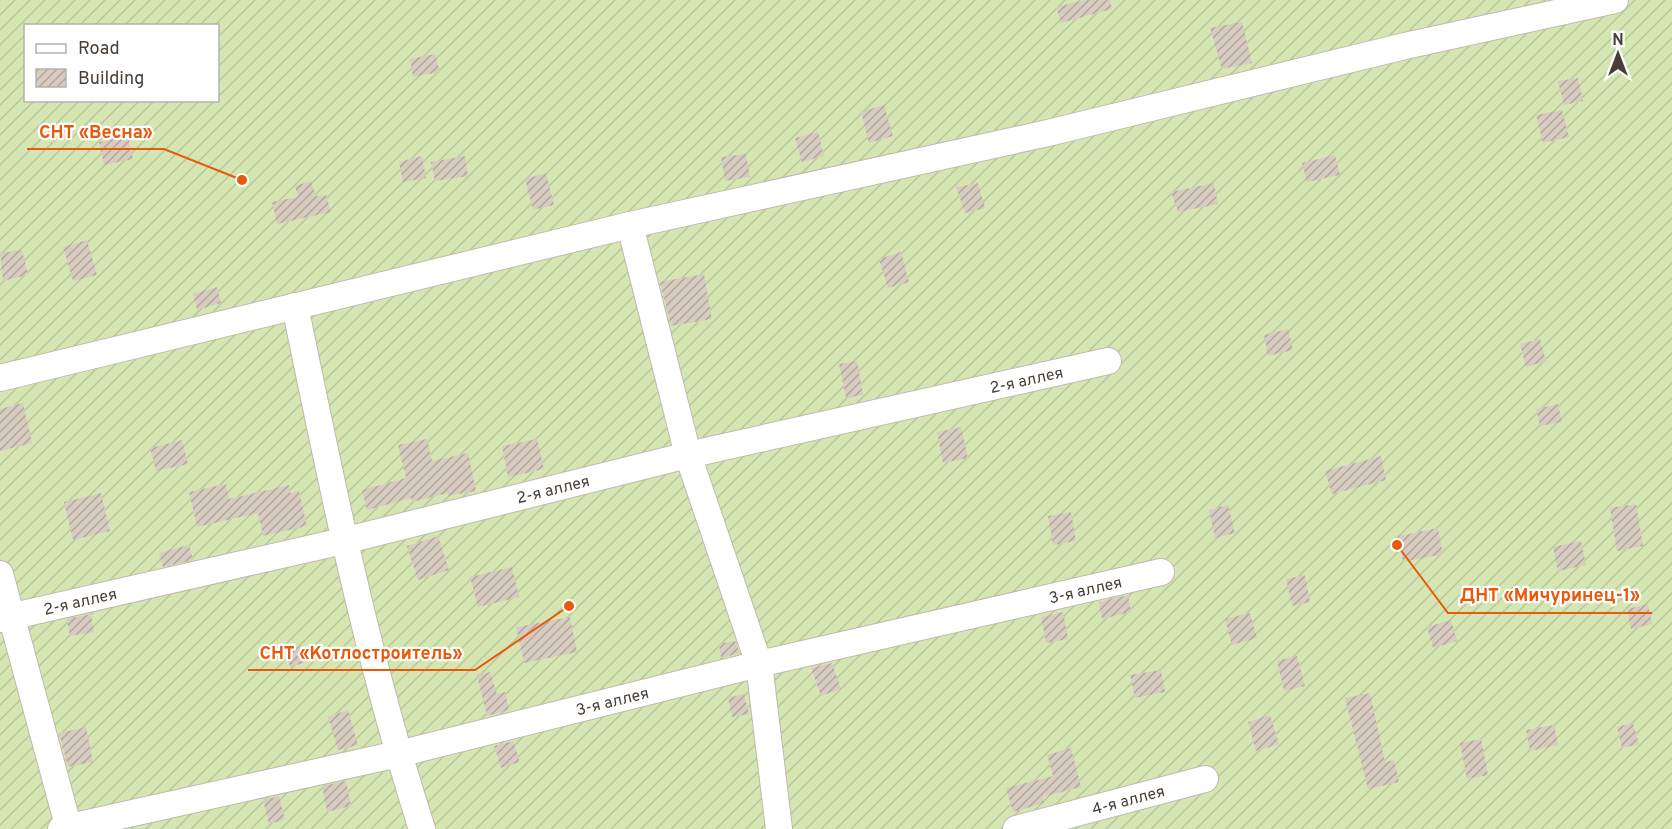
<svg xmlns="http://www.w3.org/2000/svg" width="1672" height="829" font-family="Overpass,sans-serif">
	<defs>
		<pattern id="garden-furrows" width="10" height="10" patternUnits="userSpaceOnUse" patternTransform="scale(1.5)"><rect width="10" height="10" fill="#d6e6b2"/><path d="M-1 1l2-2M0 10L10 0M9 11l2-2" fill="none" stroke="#b9c69a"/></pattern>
		<pattern id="building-hatch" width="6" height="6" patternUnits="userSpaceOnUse" patternTransform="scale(1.5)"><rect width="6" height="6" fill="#d8ccc1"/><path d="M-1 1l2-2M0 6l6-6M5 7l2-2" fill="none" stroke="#b1a79e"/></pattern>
	</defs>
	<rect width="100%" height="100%" fill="#f3efe8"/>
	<path fill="url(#garden-furrows)" fill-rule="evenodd" d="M0,0H1672V829H0ZM26,26H218V100H26Z"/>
	<g fill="url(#building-hatch)">
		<polygon points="1085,0 1110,0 1112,9 1061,23 1056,7"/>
		<polygon points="1242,22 1252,63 1222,69 1210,28"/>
		<polygon points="435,54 440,72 413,77 410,59"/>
		<polygon points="1578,78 1583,101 1564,105 1558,81"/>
		<polygon points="884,105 893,136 869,143 861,112"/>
		<polygon points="1562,110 1569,137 1543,143 1536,115"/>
		<polygon points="818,132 824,156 802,162 795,138"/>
		<polygon points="128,136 133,159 104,165 99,142"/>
		<polygon points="746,154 750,177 725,181 721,157"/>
		<polygon points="1335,155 1340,175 1307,182 1302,163"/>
		<polygon points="422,156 426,178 403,182 399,162"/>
		<polygon points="465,156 468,176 435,181 431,162"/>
		<polygon points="546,173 554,205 533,210 525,179"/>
		<polygon points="311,181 316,196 326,195 331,212 277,224 272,202 298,197 295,186"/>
		<polygon points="978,183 985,208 965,213 956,187"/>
		<polygon points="1214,183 1218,204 1178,212 1171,192"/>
		<polygon points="87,240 97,275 73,281 63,247"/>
		<polygon points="22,250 28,275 3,281 0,253"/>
		<polygon points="901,252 909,282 888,288 879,259"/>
		<polygon points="704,274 712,319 671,326 660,282"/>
		<polygon points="217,287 221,303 197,310 193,294"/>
		<polygon points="1288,329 1293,350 1268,356 1264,335"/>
		<polygon points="1540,339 1546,361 1526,367 1520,344"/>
		<polygon points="857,361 863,395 846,398 839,364"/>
		<polygon points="23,403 32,443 0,451 0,409"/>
		<polygon points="1558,404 1562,422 1540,426 1536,409"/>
		<polygon points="961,427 968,458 943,463 937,432"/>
		<polygon points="427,439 432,461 468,453 476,491 448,496 448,493 412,502 411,498 367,510 362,490 406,478 398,445"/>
		<polygon points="537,439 544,469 508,477 502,446"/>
		<polygon points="182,440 188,464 156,471 150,448"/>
		<polygon points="1381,456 1386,480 1332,494 1325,471"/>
		<polygon points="226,484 229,499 289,485 290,493 299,491 307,526 263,536 258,513 197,527 189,492"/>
		<polygon points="101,493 110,531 73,540 64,502"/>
		<polygon points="1636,504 1643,546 1617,551 1610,508"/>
		<polygon points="1228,505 1235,533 1215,538 1209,510"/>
		<polygon points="1071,512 1076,541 1053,545 1048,516"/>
		<polygon points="1438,528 1443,554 1403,562 1398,536"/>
		<polygon points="438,536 449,570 418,580 407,546"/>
		<polygon points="1581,541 1586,565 1558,571 1553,547"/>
		<polygon points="189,545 193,560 163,567 159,553"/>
		<polygon points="512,567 519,597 478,607 470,577"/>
		<polygon points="1305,575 1310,602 1292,606 1286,579"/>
		<polygon points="1128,595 1131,612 1102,619 1099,602"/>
		<polygon points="1648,604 1652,624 1631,629 1627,609"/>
		<polygon points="1063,612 1068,639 1046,643 1041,617"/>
		<polygon points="1250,613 1257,638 1232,645 1225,619"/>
		<polygon points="91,614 94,632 70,636 67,619"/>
		<polygon points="570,617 577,652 524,663 516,627"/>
		<polygon points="1451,620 1457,641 1433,648 1427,627"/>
		<polygon points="735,641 740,653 721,658 719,644"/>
		<polygon points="302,646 307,662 290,667 286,650"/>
		<polygon points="1297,656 1305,686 1284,691 1277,661"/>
		<polygon points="832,663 841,689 821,696 811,668"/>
		<polygon points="1161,670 1165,692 1135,698 1130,675"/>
		<polygon points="490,672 497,694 505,692 509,710 487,716 477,675"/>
		<polygon points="1370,693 1385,762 1394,760 1399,782 1368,789 1345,698"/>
		<polygon points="744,694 749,714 732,717 728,698"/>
		<polygon points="348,710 358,745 338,750 328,717"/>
		<polygon points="1270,715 1279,744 1256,751 1248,722"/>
		<polygon points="1633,723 1639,744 1622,748 1617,727"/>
		<polygon points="1554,725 1558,745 1530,751 1526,730"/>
		<polygon points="86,727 93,762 68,767 59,733"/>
		<polygon points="1481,739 1488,775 1467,779 1460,743"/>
		<polygon points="513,741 520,762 501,768 494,746"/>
		<polygon points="1071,748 1081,787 1043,797 1044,803 1013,812 1006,788 1053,776 1047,755"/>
		<polygon points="346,781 351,806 327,812 322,786"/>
		<polygon points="279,796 285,820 269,824 263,800"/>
	</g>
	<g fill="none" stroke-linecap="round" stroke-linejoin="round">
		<defs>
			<g id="minor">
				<polyline points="630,225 688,455 759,664 779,829"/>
				<path d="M295,306C331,482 367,658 422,829"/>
				<polyline points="0,378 630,225 1048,133 1405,46 1615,0"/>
				<polyline points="0,574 69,829"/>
				<path id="s1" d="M0,619L343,541L688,455L1108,361"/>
				<path id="s2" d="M61,829L398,754L759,664L1161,572"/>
				<path id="s3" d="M1016,829L1205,779"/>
			</g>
		</defs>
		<use href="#minor" stroke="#c2b8ae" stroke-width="28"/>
		<use href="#minor" stroke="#fff" stroke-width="26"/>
	</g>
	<g text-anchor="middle" stroke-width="4.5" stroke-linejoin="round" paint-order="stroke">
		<g font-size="16" fill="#473e37" stroke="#fff">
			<text dy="6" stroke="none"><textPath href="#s1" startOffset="1054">2-я аллея</textPath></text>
			<text dy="6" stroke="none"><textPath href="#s1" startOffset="568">2-я аллея</textPath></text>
			<text dy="6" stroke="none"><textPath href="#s2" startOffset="1052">3-я аллея</textPath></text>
			<text dy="6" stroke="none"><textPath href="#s1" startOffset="82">2-я аллея</textPath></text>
			<text dy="6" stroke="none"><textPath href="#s2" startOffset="566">3-я аллея</textPath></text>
			<text dy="6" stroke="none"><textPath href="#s3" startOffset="116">4-я аллея</textPath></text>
		</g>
	</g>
	<path fill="none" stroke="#e8590c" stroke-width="2" d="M242 180L164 149H27M1397 545L1448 613H1652M569 606L475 670H248"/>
	<g fill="#e8590c" stroke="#fff" stroke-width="2">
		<circle cx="242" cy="180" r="6"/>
		<circle cx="1397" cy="545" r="6"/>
		<circle cx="569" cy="606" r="6"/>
	</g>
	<g font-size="18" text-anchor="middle" font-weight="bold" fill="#e8590c" stroke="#fff" stroke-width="4.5" stroke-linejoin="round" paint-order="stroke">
		<text x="96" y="138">СНТ «Весна»</text>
		<text x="1550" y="601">ДНТ «Мичуринец-1»</text>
		<text x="361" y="659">СНТ «Котлостроитель»</text>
	</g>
	<rect x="24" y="24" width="195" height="78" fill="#ffffff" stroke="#b5b2af" stroke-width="1.5"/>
	<rect x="36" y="44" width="30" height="9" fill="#ffffff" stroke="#b5b2af" stroke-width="1.5"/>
	<text x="78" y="54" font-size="18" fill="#473e37">Road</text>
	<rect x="36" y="69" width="30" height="18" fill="url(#building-hatch)" stroke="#b5b2af" stroke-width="1.5"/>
	<text x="78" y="84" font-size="18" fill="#473e37">Building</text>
	<g transform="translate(1618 54)" stroke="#ffffff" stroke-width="4.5" paint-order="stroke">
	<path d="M0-4.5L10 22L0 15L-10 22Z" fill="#473e37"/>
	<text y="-9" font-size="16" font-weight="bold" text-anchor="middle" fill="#473e37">N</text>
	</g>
</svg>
